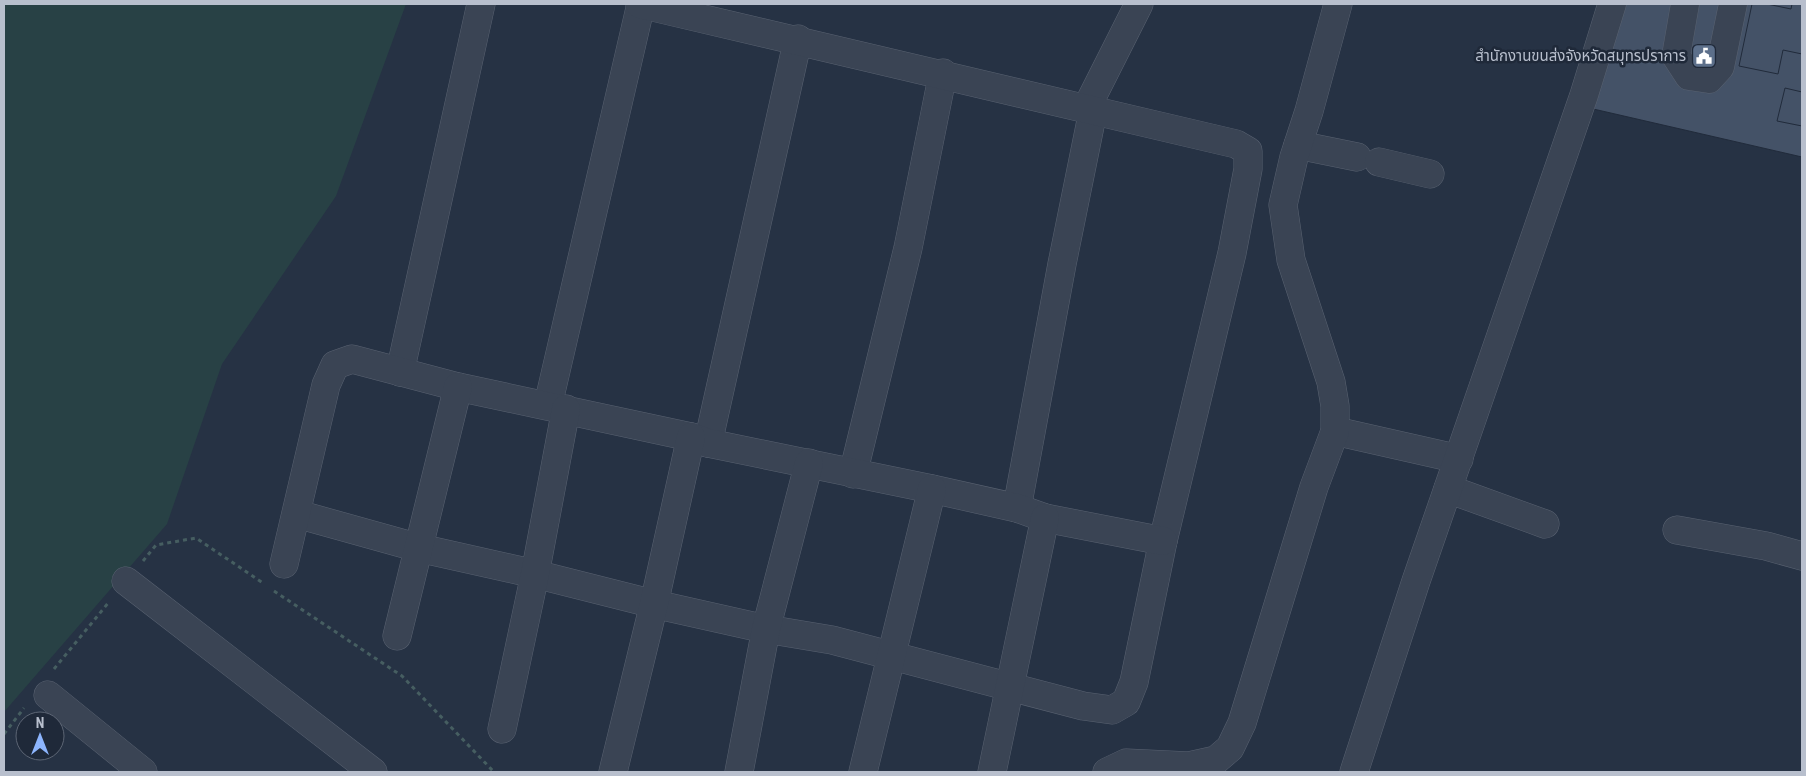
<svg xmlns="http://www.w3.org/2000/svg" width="1806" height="776" font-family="'Roboto Condensed','Noto Sans Thai',sans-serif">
	<rect width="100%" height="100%" fill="#263244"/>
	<polygon fill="#284145" points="4,4 406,4 336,196 222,364 167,524 4,712"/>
	<g fill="#445267" stroke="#212b3b">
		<polygon points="1625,4 1802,4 1802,157 1589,108"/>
		<polygon points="1752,4 1767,4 1791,9 1792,4 1802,4 1802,54 1783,50 1778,74 1739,66"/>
		<polygon points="1785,88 1802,92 1802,126 1777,121"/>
	</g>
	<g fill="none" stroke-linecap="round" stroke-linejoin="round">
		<defs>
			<g id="minor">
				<polyline points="1685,4 1676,56 1689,76 1709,79 1720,67 1733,4"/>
				<polyline points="1086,109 1139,4"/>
				<polyline points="1298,145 1357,157"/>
				<polyline points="1379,162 1430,174"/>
				<polyline points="400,372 481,4"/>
				<polyline points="548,405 641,4"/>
				<polyline points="1335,431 1459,459"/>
				<polyline points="708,443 798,39"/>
				<polyline points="853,474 908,248 943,73"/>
				<polyline points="1448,489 1545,524"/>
				<polyline points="1017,508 1062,264 1093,111"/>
				<polyline points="297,514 419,548 535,574 654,604 766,629 832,640 1083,706 1112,710 1126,702 1134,682 1163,541 1232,253 1248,169 1248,151 1236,144 640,4"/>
				<polyline points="1677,530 1766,546 1802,556"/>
				<polyline points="284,564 326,385 335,365 352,359 458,387 691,437 708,443 932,489 1017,508 1045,518 1163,541"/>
				<polyline points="126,581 373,772"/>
				<polyline points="397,636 458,387"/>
				<polyline points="48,695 143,772"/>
				<polyline points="502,729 535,574 566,409"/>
				<polyline points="613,772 654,604 691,437"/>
				<polyline points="739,772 766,629 809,463"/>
				<polyline points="863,772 932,489"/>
				<polyline points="992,772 1045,518"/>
				<polyline points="1107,772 1126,763 1189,766 1216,760 1230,748 1242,723 1314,487 1335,431 1335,406 1331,382 1291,260 1283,205 1294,157 1309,111 1338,4"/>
				<polyline points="1354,772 1416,581 1584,95 1612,4"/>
			</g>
		</defs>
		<use href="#minor" stroke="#596271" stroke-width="29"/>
		<g stroke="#465e61" stroke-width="3" stroke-dasharray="4 4" stroke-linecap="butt">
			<polyline points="143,561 156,545 196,538 263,583"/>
			<polyline points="274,591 402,676 494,772"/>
			<polyline points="54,669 109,602"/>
			<polyline points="4,734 24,708"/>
		</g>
		<use href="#minor" stroke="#3a4454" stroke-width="28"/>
	</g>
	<defs>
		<symbol id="civic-square" viewBox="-11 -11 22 22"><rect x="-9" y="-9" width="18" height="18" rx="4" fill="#5c6f8a" stroke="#1f2939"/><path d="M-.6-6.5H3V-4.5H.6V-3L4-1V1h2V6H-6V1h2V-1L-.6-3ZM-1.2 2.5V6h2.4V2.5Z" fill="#fff"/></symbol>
	</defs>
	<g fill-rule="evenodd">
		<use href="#civic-square" x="1690" y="42" width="28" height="28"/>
	</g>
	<g text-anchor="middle" stroke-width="5" stroke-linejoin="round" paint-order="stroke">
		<g font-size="15" fill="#b8bfcd" stroke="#1f2939" text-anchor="end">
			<text x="1686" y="61">สำนักงานขนส่งจังหวัดสมุทรปราการ</text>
		</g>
	</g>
	<rect width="1806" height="776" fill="none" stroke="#b8bfcd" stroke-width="10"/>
	<g transform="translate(40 736)"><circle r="24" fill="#1f2939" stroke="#5c6574"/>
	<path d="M0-4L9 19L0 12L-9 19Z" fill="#8db5fd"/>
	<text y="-8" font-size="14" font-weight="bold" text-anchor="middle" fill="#b8bfcd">N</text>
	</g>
</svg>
